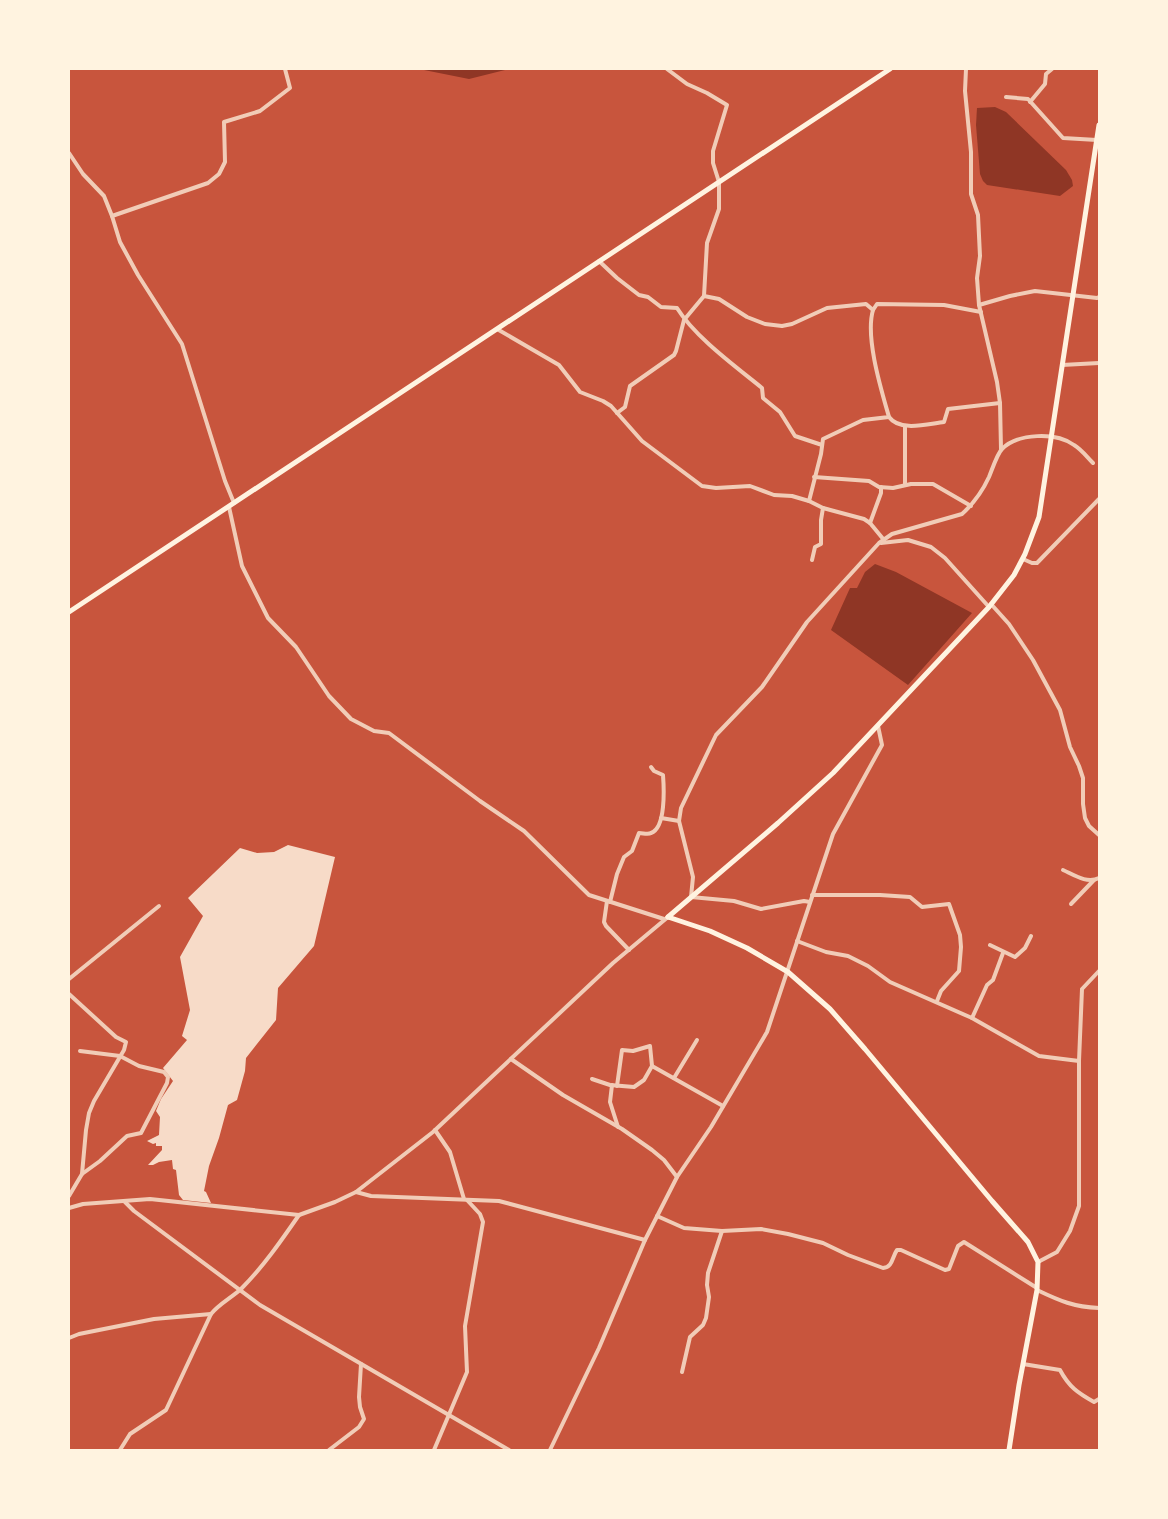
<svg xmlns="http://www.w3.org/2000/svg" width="1168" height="1519" font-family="Inter,sans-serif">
	<rect width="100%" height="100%" fill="#c8553d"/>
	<g fill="#8f3625">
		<polygon points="419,69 509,69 469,79"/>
		<polygon points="995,107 1006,112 1066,170 1072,180 1073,186 1060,196 987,185 983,181 980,174 976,125 977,108"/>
		<polygon points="875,564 896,572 972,613 908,685 831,630 850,588 857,588 865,572"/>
	</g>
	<polygon fill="#f7dbc8" points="288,845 335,857 314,946 278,988 276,1020 246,1058 245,1071 237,1100 228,1105 219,1138 209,1166 204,1191 206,1192 211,1203 183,1200 179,1195 176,1170 173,1169 172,1160 159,1162 153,1165 148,1165 162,1150 162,1146 156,1146 156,1143 153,1144 147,1141 159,1135 160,1117 156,1111 161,1099 173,1081 163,1068 187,1040 182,1036 190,1010 180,957 203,916 188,898 240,848 257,853 274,852"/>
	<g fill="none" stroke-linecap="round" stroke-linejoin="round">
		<g stroke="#f1ccb7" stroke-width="4">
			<polyline points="966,69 965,91 971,152 971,194 978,215 980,256 977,278 979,305 997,382 1000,403 1001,449"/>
			<polyline points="1006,97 1028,99 1063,138 1097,140"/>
			<polyline points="1030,102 1045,84 1046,74 1052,69"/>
			<polyline points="69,153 83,174 104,196 112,216 120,242 138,275 182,344 225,481 234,503"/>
			<polyline points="112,216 208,183 219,174 225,162 224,122 260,111 290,88 285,69"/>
			<path d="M599,261L617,278L639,295L648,297L661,307L677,308C695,337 735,366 762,388L763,398L780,412L795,436L822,445"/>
			<path d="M704,296L719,299L747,317L765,324L782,326L792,324L827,308L866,304L873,310C865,337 881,389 889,417L863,420L823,439L821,454L809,501"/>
			<polyline points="979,305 1010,296 1035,291 1097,298 1099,297"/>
			<polyline points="873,310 877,304 944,305 981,312"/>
			<polyline points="497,329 559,365 580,392 603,401 611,406 642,441 702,486 716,488 750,486 774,495 792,496 809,501 823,508 864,519 870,523 884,540"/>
			<polyline points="1062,365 1099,363"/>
			<polyline points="617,413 625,407 630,386 674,355 676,351 684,320 704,296 707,243 719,209 719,182 713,163 713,151 727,105 707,93 687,84 667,69"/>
			<path d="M889,417C900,432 927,424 944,422L948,409L1000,403"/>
			<polyline points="814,477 869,481 879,487 893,488 911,484 933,484 971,506"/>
			<polyline points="905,485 905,426"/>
			<polyline points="229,507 242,566 268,618 296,647 329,696 351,719 374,731 389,733 480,801 524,831 589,895 664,919"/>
			<polyline points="870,523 881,493 881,487"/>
			<polyline points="881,543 908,540 931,547 945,558 989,607"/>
			<polyline points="1023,559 1032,563 1037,563 1099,499"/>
			<polyline points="812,560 815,547 821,544 821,520 823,508"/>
			<polyline points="991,604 1009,624 1033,660 1060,710 1070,747 1079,766 1083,778 1083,804 1085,818 1089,826 1099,835"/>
			<polyline points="661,818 679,821"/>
			<path d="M1063,870C1074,875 1087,884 1099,878"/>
			<polyline points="812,895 880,895 910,897 922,907 949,904 960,935 961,947 959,971 941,991 937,1001"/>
			<polyline points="607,901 604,922 606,926 629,950"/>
			<path d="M610,902L617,874L624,857L632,851L639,833C643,833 648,835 651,833C666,828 664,788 663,775L654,771L651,767"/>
			<path d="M810,902L804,901L761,909L734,901L691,897L693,877L679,821L681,808L716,735L762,687L807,622L879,543L892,534L962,514C973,504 983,490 989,477C992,470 997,454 1002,449C1018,433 1056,432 1074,445C1081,449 1087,457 1093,463"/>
			<polyline points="1071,904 1094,880"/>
			<polyline points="797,941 826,952 848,956 868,966 890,982 972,1018 1039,1056 1079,1061"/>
			<polyline points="990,945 1015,957 1025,948 1031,936"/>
			<polyline points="69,979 159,906"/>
			<polyline points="69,994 116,1037 126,1042 124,1050 94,1101 89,1113 86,1130 82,1174 69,1196"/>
			<polyline points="972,1018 987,985 993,980 1003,953"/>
			<polyline points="80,1051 120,1056 139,1066 164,1072 168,1077 167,1083 141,1133 127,1136 100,1161 82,1174"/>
			<polyline points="511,1059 563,1095 622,1129 652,1150 664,1160 677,1177"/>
			<polyline points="674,1078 697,1040"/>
			<polyline points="592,1079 610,1085 634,1087 644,1080 652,1066 723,1106"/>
			<polyline points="612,1085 610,1102 618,1127"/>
			<polyline points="617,1086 622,1050 633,1051 650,1046 652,1066"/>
			<polyline points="435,1130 450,1152 464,1199"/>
			<polyline points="356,1192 371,1196 499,1201 645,1240"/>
			<polyline points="125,1202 134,1211 260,1305 509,1450"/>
			<polyline points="69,1208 83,1204 150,1199 299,1215 335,1202 356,1192 433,1132 613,963 668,917"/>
			<path d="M657,1216L684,1228L722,1231L761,1229L788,1234L823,1243L848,1255L883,1268C893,1267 892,1257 897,1250H901L945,1270L949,1269L958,1246L964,1242L1037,1288"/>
			<polyline points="1038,1262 1057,1252 1070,1231 1079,1206 1079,1061 1082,989 1099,971"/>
			<path d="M1037,1290C1060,1301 1074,1307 1099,1308"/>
			<polyline points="69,1338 79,1334 154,1319 211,1314"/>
			<path d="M1023,1364L1060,1370C1069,1387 1078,1393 1094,1402L1099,1399"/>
			<polyline points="682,1372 690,1337 703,1325 706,1318 709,1297 707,1285 708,1273 722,1231"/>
			<path d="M120,1450L130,1434L166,1410L211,1314C219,1304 231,1298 241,1289C263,1267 281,1241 299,1215"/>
			<polyline points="329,1450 359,1427 364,1419 360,1407 359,1397 361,1364"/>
			<polyline points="434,1450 467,1372 465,1326 483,1222 480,1214 467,1200"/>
			<polyline points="550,1450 599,1348 645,1240 677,1177 711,1127 767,1032 833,834 882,745 878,726"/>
		</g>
		<g stroke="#fff3e0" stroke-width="5">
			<polyline points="69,612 890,69"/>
			<polyline points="668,917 778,823 833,773 989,607 1014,575 1025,554 1039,517 1099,125"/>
			<polyline points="668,917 710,931 747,948 788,972 830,1009 865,1049 992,1201 1028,1242 1038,1262 1037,1290 1019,1385 1009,1450"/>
		</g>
	</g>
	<rect width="1168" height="1519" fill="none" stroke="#fff3e0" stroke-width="140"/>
</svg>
